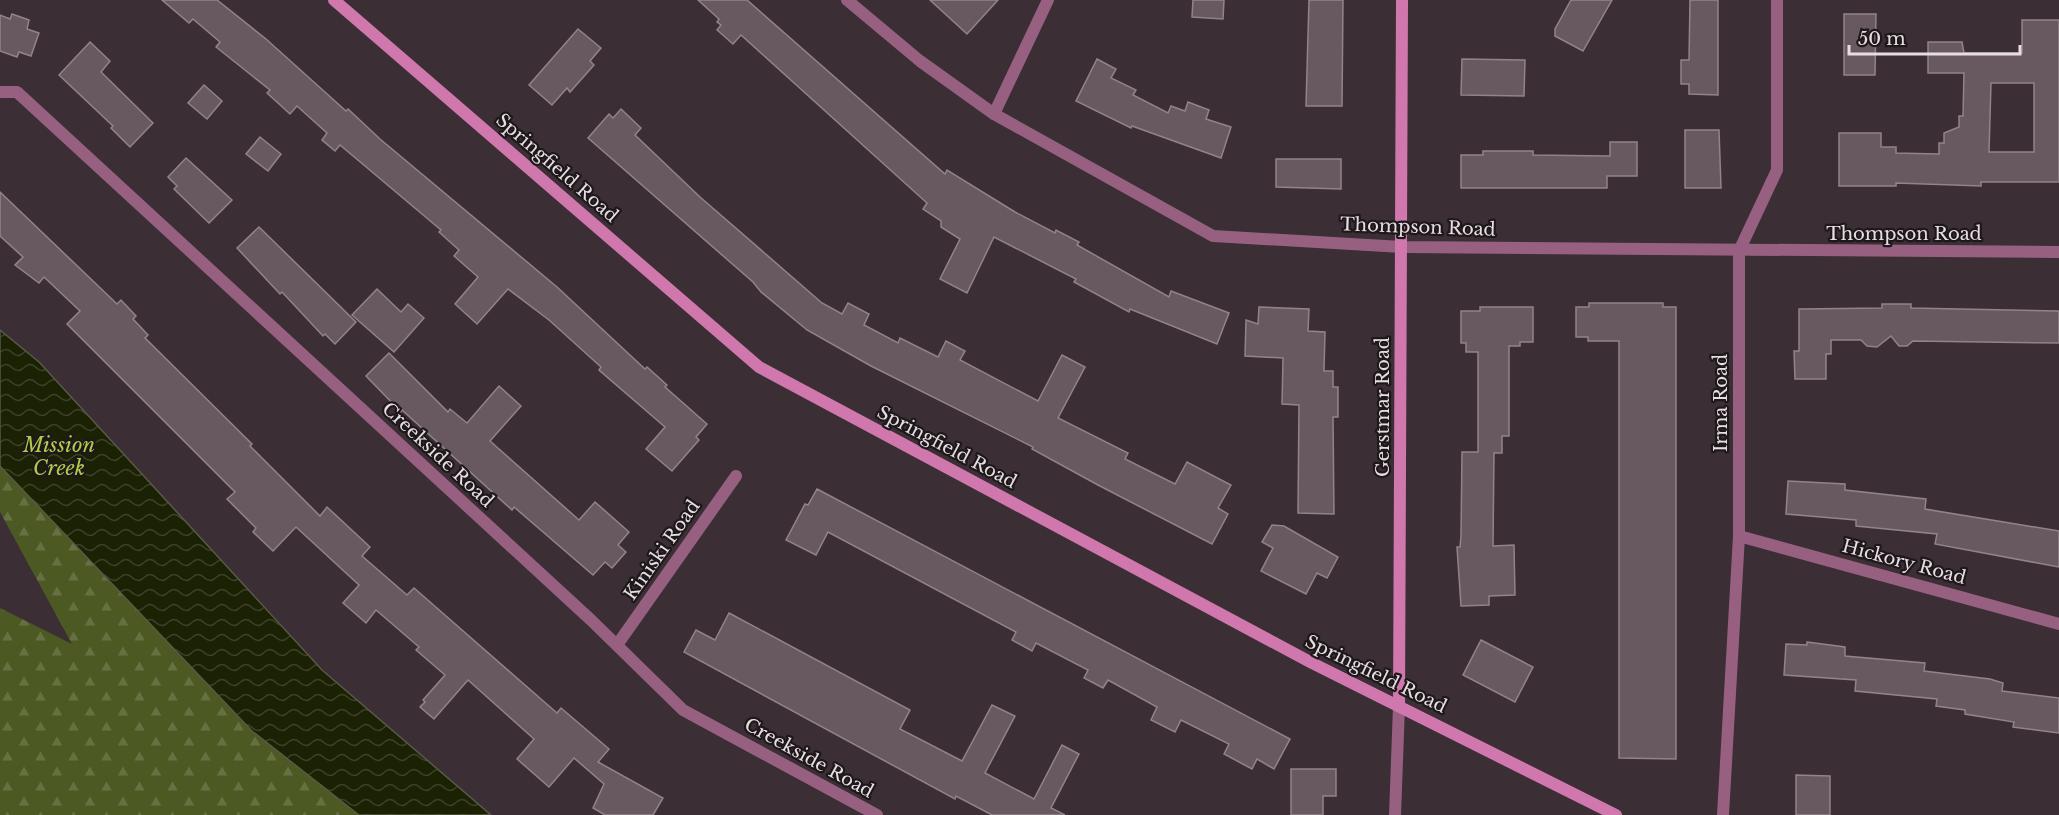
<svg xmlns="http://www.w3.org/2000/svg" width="2059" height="815" font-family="'Libre Baskerville',serif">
	<defs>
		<pattern id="forest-firs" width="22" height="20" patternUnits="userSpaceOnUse" patternTransform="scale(1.5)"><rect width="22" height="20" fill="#4d5922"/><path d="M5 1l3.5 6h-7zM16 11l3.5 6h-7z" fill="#677042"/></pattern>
		<pattern id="water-waves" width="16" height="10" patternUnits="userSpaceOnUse" patternTransform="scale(1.5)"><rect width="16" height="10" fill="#1b2103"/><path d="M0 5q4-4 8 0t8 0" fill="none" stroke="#3c4128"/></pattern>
	</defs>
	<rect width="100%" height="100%" fill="#3b2e35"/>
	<polygon fill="url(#forest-firs)" points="0,463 375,815 0,815 0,608 72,644 0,512"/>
	<polygon fill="url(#water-waves)" stroke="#585a46" stroke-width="1.5" points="0,330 39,362 322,670 491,815 359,815 252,731 0,466"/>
	<g fill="#685961" stroke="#92838b" stroke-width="1.5" fill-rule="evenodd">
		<polygon points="162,0 217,0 266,39 346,111 348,109 380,139 557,287 645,369 647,367 667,385 665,387 707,424 696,437 699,440 672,471 646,449 665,427 599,370 601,367 549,320 508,289 477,324 455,304 478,277 454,256 459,250 439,232 441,230 340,145 335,151 322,140 327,133 297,106 290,114 267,93 270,90 216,47 220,42 193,19 189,23"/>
		<polygon points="698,0 747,0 945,174 947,170 1015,212 1055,233 1056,230 1079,242 1077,245 1169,297 1171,291 1229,313 1217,344 1130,309 1129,312 1074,282 1076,279 994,237 967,293 940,279 960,239 941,227 941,221 923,209 927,203 741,35 733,44 717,30 721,25 717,22 719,19"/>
		<polygon points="930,0 998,0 967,34"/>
		<polygon points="1193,0 1224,0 1223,19 1192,17"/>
		<polygon points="1309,0 1343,0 1342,106 1306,106"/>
		<polygon points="1571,0 1612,0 1583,51 1555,36 1555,29"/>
		<polygon points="1690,0 1718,0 1718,95 1689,94 1689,84 1681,84 1681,60 1689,60"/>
		<polygon points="12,14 29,20 27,29 39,33 31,56 19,52 17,57 0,51 0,15 10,19"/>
		<polygon points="1844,14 1876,14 1875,75 1844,75"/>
		<path d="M2022,20H2059V182H1981V186L1896,183V186H1839V133H1881V147H1896V153L1939,154V143H1944V133L1959,127V116H1963L1964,73H1928V42H1962L1964,53H2022ZM1991,83H2034V152H1989Z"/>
		<polygon points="578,29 601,48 590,61 594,65 570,92 567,88 552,105 529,85"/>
		<polygon points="90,42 110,61 101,72 153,123 130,147 111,128 113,126 59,75"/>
		<polygon points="1097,59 1116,69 1111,78 1136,90 1133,95 1168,113 1171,106 1185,111 1188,102 1209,110 1206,119 1231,127 1221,158 1132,126 1131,128 1076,101"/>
		<polygon points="1462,59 1525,60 1524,96 1461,95"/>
		<polygon points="204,85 222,101 207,119 188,103"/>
		<polygon points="621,109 641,128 635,135 700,197 822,303 842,314 848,303 869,314 864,325 898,343 900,338 938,357 946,341 965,351 960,360 1038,401 1062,355 1085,367 1058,418 1128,453 1125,459 1175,484 1187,462 1231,485 1218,508 1228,514 1212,544 1098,485 1032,449 1033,447 871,366 807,330 761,292 753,282 588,138 609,114 613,118"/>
		<polygon points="1685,130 1719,130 1721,188 1685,188"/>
		<polygon points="260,137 281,154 268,171 246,154"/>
		<polygon points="1610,142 1637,142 1637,176 1607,176 1607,188 1461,188 1461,155 1483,155 1483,151 1533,151 1533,155 1610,156"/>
		<polygon points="186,158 232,200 209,223 174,189 177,186 168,177"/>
		<polygon points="1276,159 1341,159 1341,189 1276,187"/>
		<polygon points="0,192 117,304 121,300 136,316 133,319 148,335 145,338 252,444 250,446 320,516 327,507 370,547 362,556 407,595 414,588 557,713 561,708 609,749 598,762 663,798 653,815 605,815 593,808 604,784 574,758 549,787 517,759 534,739 468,680 434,719 420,707 425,702 423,700 445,675 416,650 419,647 376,610 366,623 343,603 359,585 296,527 273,551 253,532 256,528 227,499 235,492 67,324 80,311 44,277 39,283 15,265 23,257 0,236"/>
		<polygon points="259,227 356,322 335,344 325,334 323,336 282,292 280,294 237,248"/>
		<polygon points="377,289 401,312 408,304 424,318 394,352 352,315"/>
		<polygon points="1589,303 1663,303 1663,307 1676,307 1676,759 1619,758 1619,341 1588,341 1588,337 1576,337 1576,307 1589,307"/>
		<polygon points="1882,304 1911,304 1911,308 2059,311 2059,343 1913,341 1907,346 1899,346 1891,336 1877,347 1867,346 1861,340 1831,340 1831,354 1826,354 1826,379 1795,379 1794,351 1799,351 1799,309 1882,308"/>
		<polygon points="1259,307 1309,309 1308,331 1325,332 1324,371 1333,371 1333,387 1338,387 1338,417 1333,417 1334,514 1298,513 1299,405 1282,404 1283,358 1245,356 1246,320 1258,324"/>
		<polygon points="1480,307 1533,307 1533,342 1520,342 1520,346 1509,346 1509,436 1502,436 1502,453 1494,453 1493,546 1514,545 1515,595 1489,596 1489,605 1461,606 1457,547 1460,547 1461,536 1462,452 1478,452 1478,352 1466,352 1466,343 1461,343 1461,311 1480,311"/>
		<polygon points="389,353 448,412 450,409 467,423 499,386 521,406 490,441 579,520 595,502 629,532 618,545 626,552 612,568 605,562 593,575 514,507 512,510 402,410 401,412 366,376"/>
		<polygon points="1788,481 1845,484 1845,490 1926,499 1925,509 2059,531 2059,567 1935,544 1937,534 1856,526 1856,520 1786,514"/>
		<polygon points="817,489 1290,739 1274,769 1257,759 1252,769 1224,754 1229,744 1181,720 1175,732 1151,720 1157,707 1108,680 1103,688 1084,678 1088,670 1036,643 1032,651 1012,640 1016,632 828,532 816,555 786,540 805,504 808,505"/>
		<polygon points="1272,525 1284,526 1338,557 1327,578 1317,573 1306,594 1261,571 1273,548 1262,542"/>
		<polygon points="729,613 910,710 900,729 962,761 992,705 1015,716 985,773 1034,799 1062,745 1079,754 1051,808 1065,815 992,815 956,796 955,799 684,652 696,630 715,640"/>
		<polygon points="1481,640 1533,667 1515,702 1463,675"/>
		<polygon points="1807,642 1845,647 1845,656 1925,663 1924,671 1990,679 2003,683 2002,691 2059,698 2059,733 2013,727 2014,722 1965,714 1965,710 1936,706 1937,699 1855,691 1856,680 1784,675 1786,644 1807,645"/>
		<polygon points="1291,769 1336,769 1336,796 1323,796 1323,815 1291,815"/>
		<polygon points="1796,775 1830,776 1830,815 1796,815"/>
	</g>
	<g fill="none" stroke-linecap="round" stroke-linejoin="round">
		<g stroke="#976081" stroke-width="12">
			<polyline points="847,0 920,61 994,114 1213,236 1402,247 2059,252"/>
			<polyline points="0,92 17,92 591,620 683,710 877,815"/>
			<polyline points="994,114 1048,0"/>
			<polyline points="1739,536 2059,624"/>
			<polyline points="617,645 736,476"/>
			<polyline points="1395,815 1399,706"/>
			<polyline points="1723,815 1739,536 1739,251 1777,170 1777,0"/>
		</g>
		<g stroke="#d078ad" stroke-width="12">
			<polyline points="334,0 759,367 1312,663 1616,815"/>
			<polyline points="1399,706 1402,0"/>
		</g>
	</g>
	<g text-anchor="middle" stroke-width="4.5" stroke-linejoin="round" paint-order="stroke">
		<g font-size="18" fill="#e7dee3" stroke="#1e181b">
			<text transform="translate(557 168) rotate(41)" y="6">Springfield Road</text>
			<text transform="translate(1418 227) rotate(2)" y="6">Thompson Road</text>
			<text x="1904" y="240">Thompson Road</text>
			<text transform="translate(1721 403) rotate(-90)" y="6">Irma Road</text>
			<text transform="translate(1383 407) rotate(-90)" y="6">Gerstmar Road</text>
			<text transform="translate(947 447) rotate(28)" y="6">Springfield Road</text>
			<text transform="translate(438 455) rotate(43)" y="6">Creekside Road</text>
			<text transform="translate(662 550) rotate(-55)" y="6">Kiniski Road</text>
			<text transform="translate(1904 562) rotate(15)" y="6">Hickory Road</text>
			<text transform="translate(1376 674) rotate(26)" y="6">Springfield Road</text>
			<text transform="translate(809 758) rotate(29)" y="6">Creekside Road</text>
		</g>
		<g font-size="20" font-style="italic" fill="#b2cc4a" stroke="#1e181b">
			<text x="59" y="452">Mission<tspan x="59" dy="23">Creek</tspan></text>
		</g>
	</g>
	<path d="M1849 45v9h171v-9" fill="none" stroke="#e7dee3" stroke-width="3"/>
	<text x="1858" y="45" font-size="18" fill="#e7dee3" stroke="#1e181b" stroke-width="4.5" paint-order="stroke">50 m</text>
</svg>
